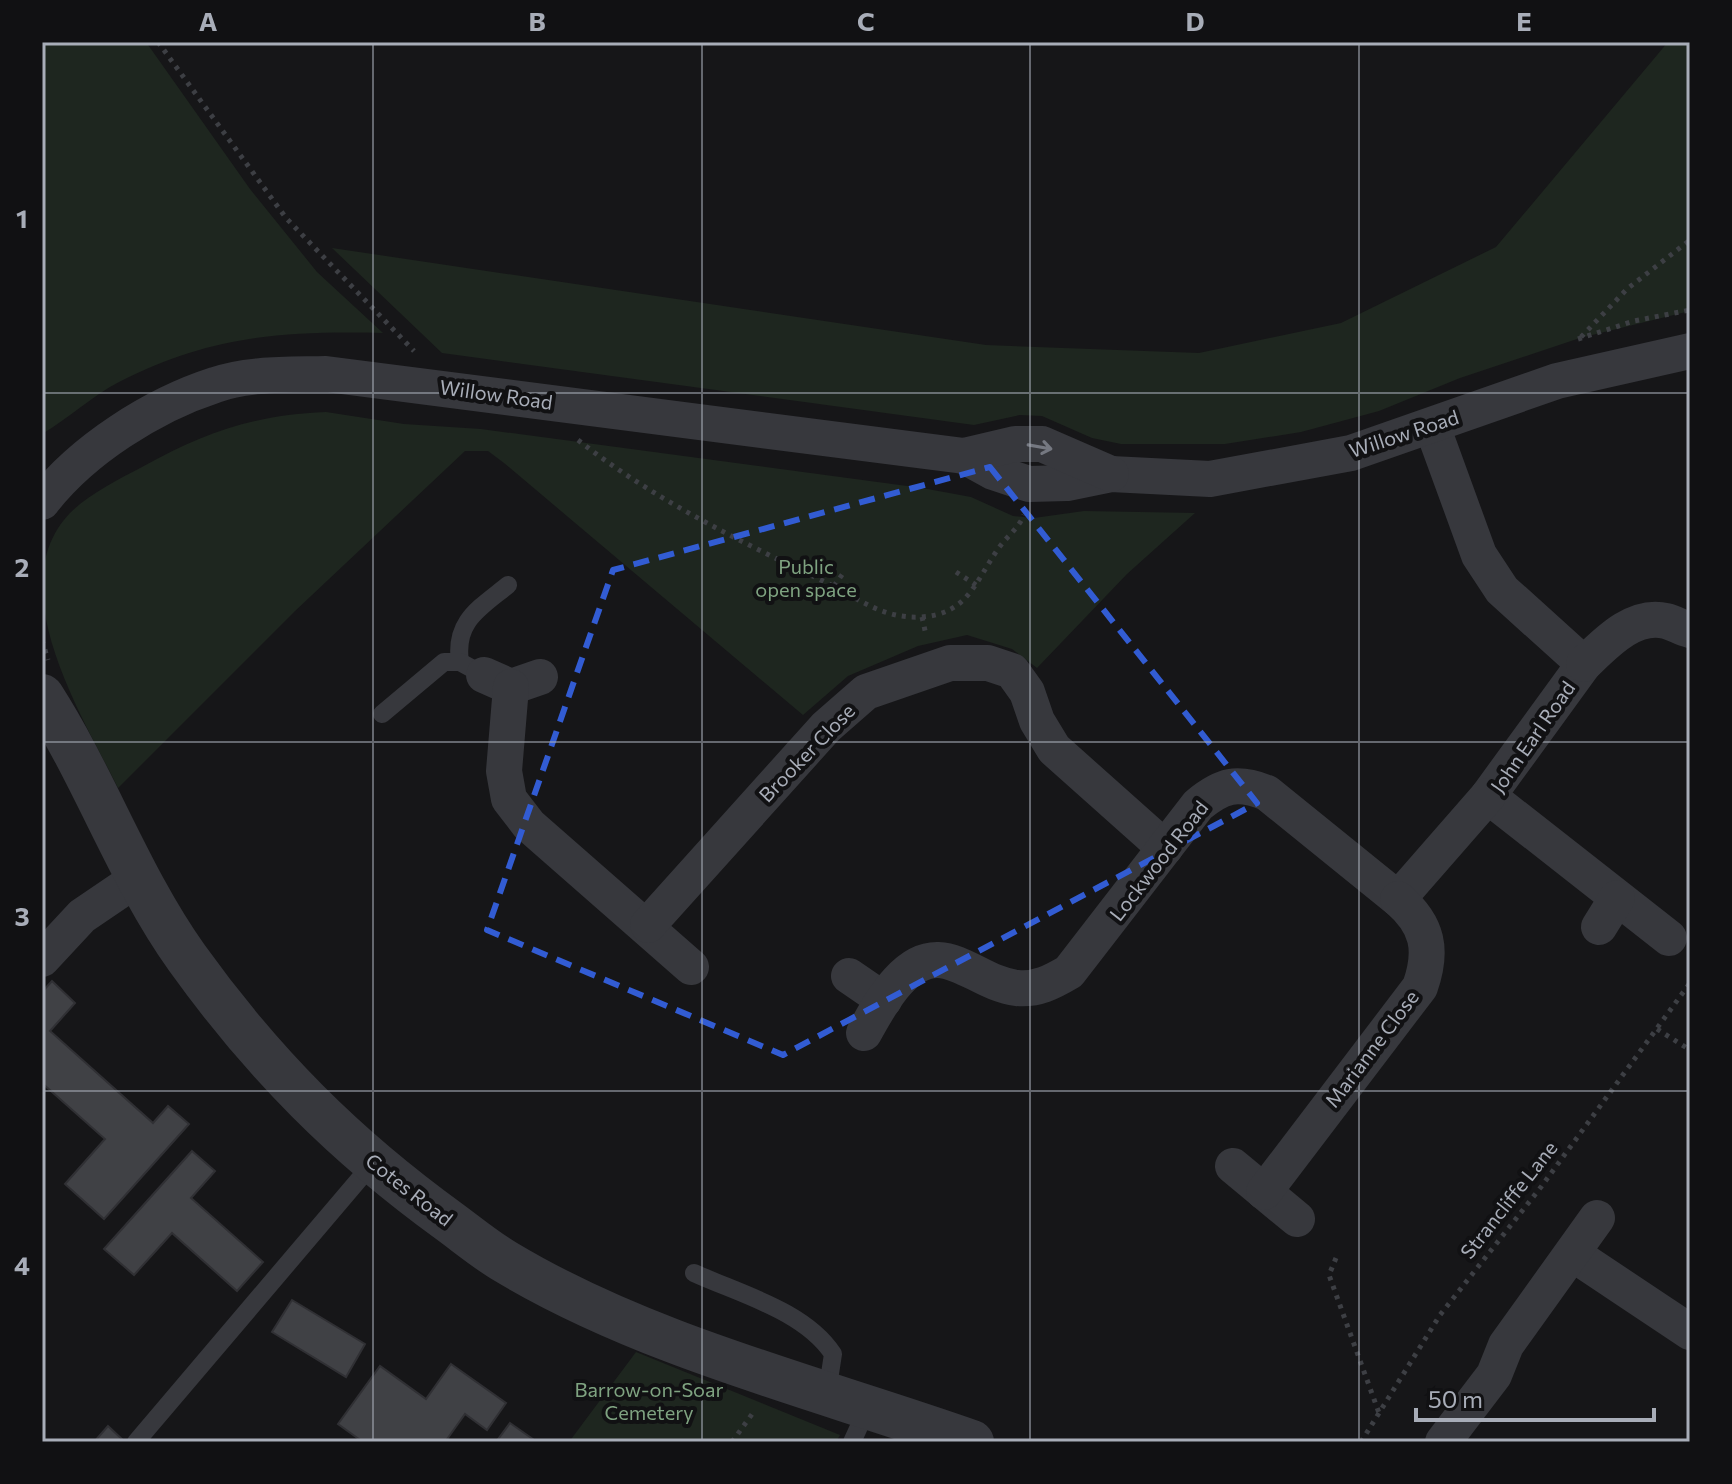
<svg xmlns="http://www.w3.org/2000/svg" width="1732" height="1484" font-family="Commissioner,sans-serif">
	<rect width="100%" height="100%" fill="#161618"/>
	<g fill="#1e261f">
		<path d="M42,42H146L250,189L317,272L383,333C283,331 211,335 119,382C92,396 69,418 42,434Z"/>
		<polygon points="1668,42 1690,42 1690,311 1580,338 1460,378 1379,411 1301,432 1225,444 1121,444 1092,438 1042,416 1020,415 974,425 442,353 332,248 986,345 1199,353 1341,323 1496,247"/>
		<path d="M326,412L404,424L481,429L922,488L971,497L1013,516L1034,518L1084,511L1195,513L1127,574L1037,668L1012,649L967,635L918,646L848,676L803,715L504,463L488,451H465L294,612L118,788C82,715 0,586 70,513C89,494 119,479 142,467C205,432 254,415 326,412Z"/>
		<polygon points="636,1352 840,1435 836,1442 569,1442"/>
	</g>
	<g fill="#404145" stroke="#303034" stroke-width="2">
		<polygon points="52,981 75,1003 50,1031 153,1123 168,1106 189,1124 104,1219 65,1184 105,1139 42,1083 42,992"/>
		<polygon points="192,1151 215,1171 191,1198 263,1262 237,1291 172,1233 134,1275 104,1249"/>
		<polygon points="292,1300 365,1344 346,1377 272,1332"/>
		<polygon points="451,1364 506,1403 487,1430 465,1414 445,1442 363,1442 338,1424 380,1366 426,1399"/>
		<polygon points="510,1423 537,1442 496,1442"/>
		<polygon points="108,1426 125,1442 94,1442"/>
	</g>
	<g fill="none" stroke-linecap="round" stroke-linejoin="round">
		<g stroke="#3d3f44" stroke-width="5" stroke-dasharray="4 6" stroke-linecap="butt">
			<polyline points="158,42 286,218 414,351"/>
			<polyline points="1581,337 1627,289 1690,240"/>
			<polyline points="1578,339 1634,321 1690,310"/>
			<path d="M578,440C653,499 739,541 825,582C858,598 882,619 921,617C968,614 975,582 998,549C1006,537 1019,528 1024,515"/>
			<polyline points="956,572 976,585"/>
			<polyline points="834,586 844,572"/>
			<polyline points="922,617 926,635"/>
			<polyline points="42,640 48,660"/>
			<polyline points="1657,1029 1690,1050"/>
			<polyline points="1336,1258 1329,1275 1379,1413"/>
			<polyline points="732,1442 755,1410"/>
			<polyline points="1361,1442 1440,1315 1541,1187 1690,983"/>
		</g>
		<g stroke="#37383d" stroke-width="18">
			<path d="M460,662C454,621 480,608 508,585"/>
			<polyline points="382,714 444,662 460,662 484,675"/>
			<path d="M694,1273C740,1294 805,1311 833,1354L827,1393"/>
			<polyline points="136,1442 373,1163"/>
			<polyline points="852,1442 868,1407"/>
		</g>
		<g stroke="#37383d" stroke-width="36">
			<polyline points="1432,426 1479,555 1502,590 1584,664 1488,796 1669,938"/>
			<polyline points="964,456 993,472 1029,484 1067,483 1111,474 1210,479 1351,453 1557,381 1690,351"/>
			<path d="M42,502C82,450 153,405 215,385C249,373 291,375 326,374L964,456L1015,444H1042L1111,474"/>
			<path d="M1584,664C1605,644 1633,613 1666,621C1674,623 1682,628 1690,630"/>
			<polyline points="484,675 511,687 540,677"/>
			<polyline points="511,687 504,771 509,799 529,825 691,967"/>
			<polyline points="648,925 826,727 866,692 950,663 988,663 1012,671 1027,692 1037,721 1054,749 1165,848"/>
			<polyline points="1599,927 1617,898"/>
			<polyline points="42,959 82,916 138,878"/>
			<polyline points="849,976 884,1000"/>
			<path d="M864,1033C874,1015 884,996 898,981C942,932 972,983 1017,988C1037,990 1052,982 1069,972L1198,805C1222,785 1237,781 1267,793L1398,899L1488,796"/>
			<polyline points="1233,1166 1297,1219"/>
			<path d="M1264,1192L1420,987C1433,950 1428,925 1398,899"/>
			<polyline points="1573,1254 1690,1332"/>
			<polyline points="1443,1442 1494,1375 1506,1345 1597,1218"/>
		</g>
		<path stroke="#37383d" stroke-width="44" d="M42,696C96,780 129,877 187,958C263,1064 345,1146 450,1222C469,1236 487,1251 506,1262C646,1346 819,1388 972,1442"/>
	</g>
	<defs><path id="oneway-shaft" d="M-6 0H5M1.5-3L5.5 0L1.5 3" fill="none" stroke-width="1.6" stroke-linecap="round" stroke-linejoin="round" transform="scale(2)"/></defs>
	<use stroke="#757881" href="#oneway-shaft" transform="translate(1040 447) rotate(10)"/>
	<path fill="none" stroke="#325cd3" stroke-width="6" stroke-dasharray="16 10" stroke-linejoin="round" d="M990,467L1257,803L783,1055L487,930L613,570Z"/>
	<path fill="none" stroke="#a8adb8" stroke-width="2" stroke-opacity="0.55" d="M373,42V1442M702,42V1442M1030,42V1442M1359,42V1442M42,393H1690M42,742H1690M42,1091H1690"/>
	<g text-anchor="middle" stroke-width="8" stroke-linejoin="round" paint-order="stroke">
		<g font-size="20" fill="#a8adb8" stroke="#111113">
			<text transform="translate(496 395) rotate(8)" y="7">Willow Road</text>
			<text transform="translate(1404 434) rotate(-18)" y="7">Willow Road</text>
			<text transform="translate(1533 737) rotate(-55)" y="7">John Earl Road</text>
			<text transform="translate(807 753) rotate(-46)" y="7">Brooker Close</text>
			<text transform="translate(1159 861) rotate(-52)" y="7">Lockwood Road</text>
			<text transform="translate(1372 1049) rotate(-53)" y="7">Marianne Close</text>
			<text transform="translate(409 1190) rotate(38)" y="7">Cotes Road</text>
			<text transform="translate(1509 1200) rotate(-52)" y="7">Strancliffe Lane</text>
		</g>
		<g font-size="20" fill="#7fa381" stroke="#111113">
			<text x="806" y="574">Public<tspan x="806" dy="23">open space</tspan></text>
			<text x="649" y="1397">Barrow-on-Soar<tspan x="649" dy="23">Cemetery</tspan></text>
		</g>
	</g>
	<rect width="1732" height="1484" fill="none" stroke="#111113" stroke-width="88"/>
	<path d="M1416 1408v12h238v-12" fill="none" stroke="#a8adb8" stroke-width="4"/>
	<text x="1428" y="1408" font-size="24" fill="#a8adb8" stroke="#111113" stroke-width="6" paint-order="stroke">50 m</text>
	<rect x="44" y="44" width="1644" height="1396" fill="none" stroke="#a8adb8" stroke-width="3"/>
	<g font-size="26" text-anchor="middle" font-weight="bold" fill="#a8adb8">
		<text x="208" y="31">A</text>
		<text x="537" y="31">B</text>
		<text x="866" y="31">C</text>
		<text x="1195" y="31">D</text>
		<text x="1524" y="31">E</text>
		<text x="22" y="228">1</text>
		<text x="22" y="577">2</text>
		<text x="22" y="926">3</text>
		<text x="22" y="1275">4</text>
	</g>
</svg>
